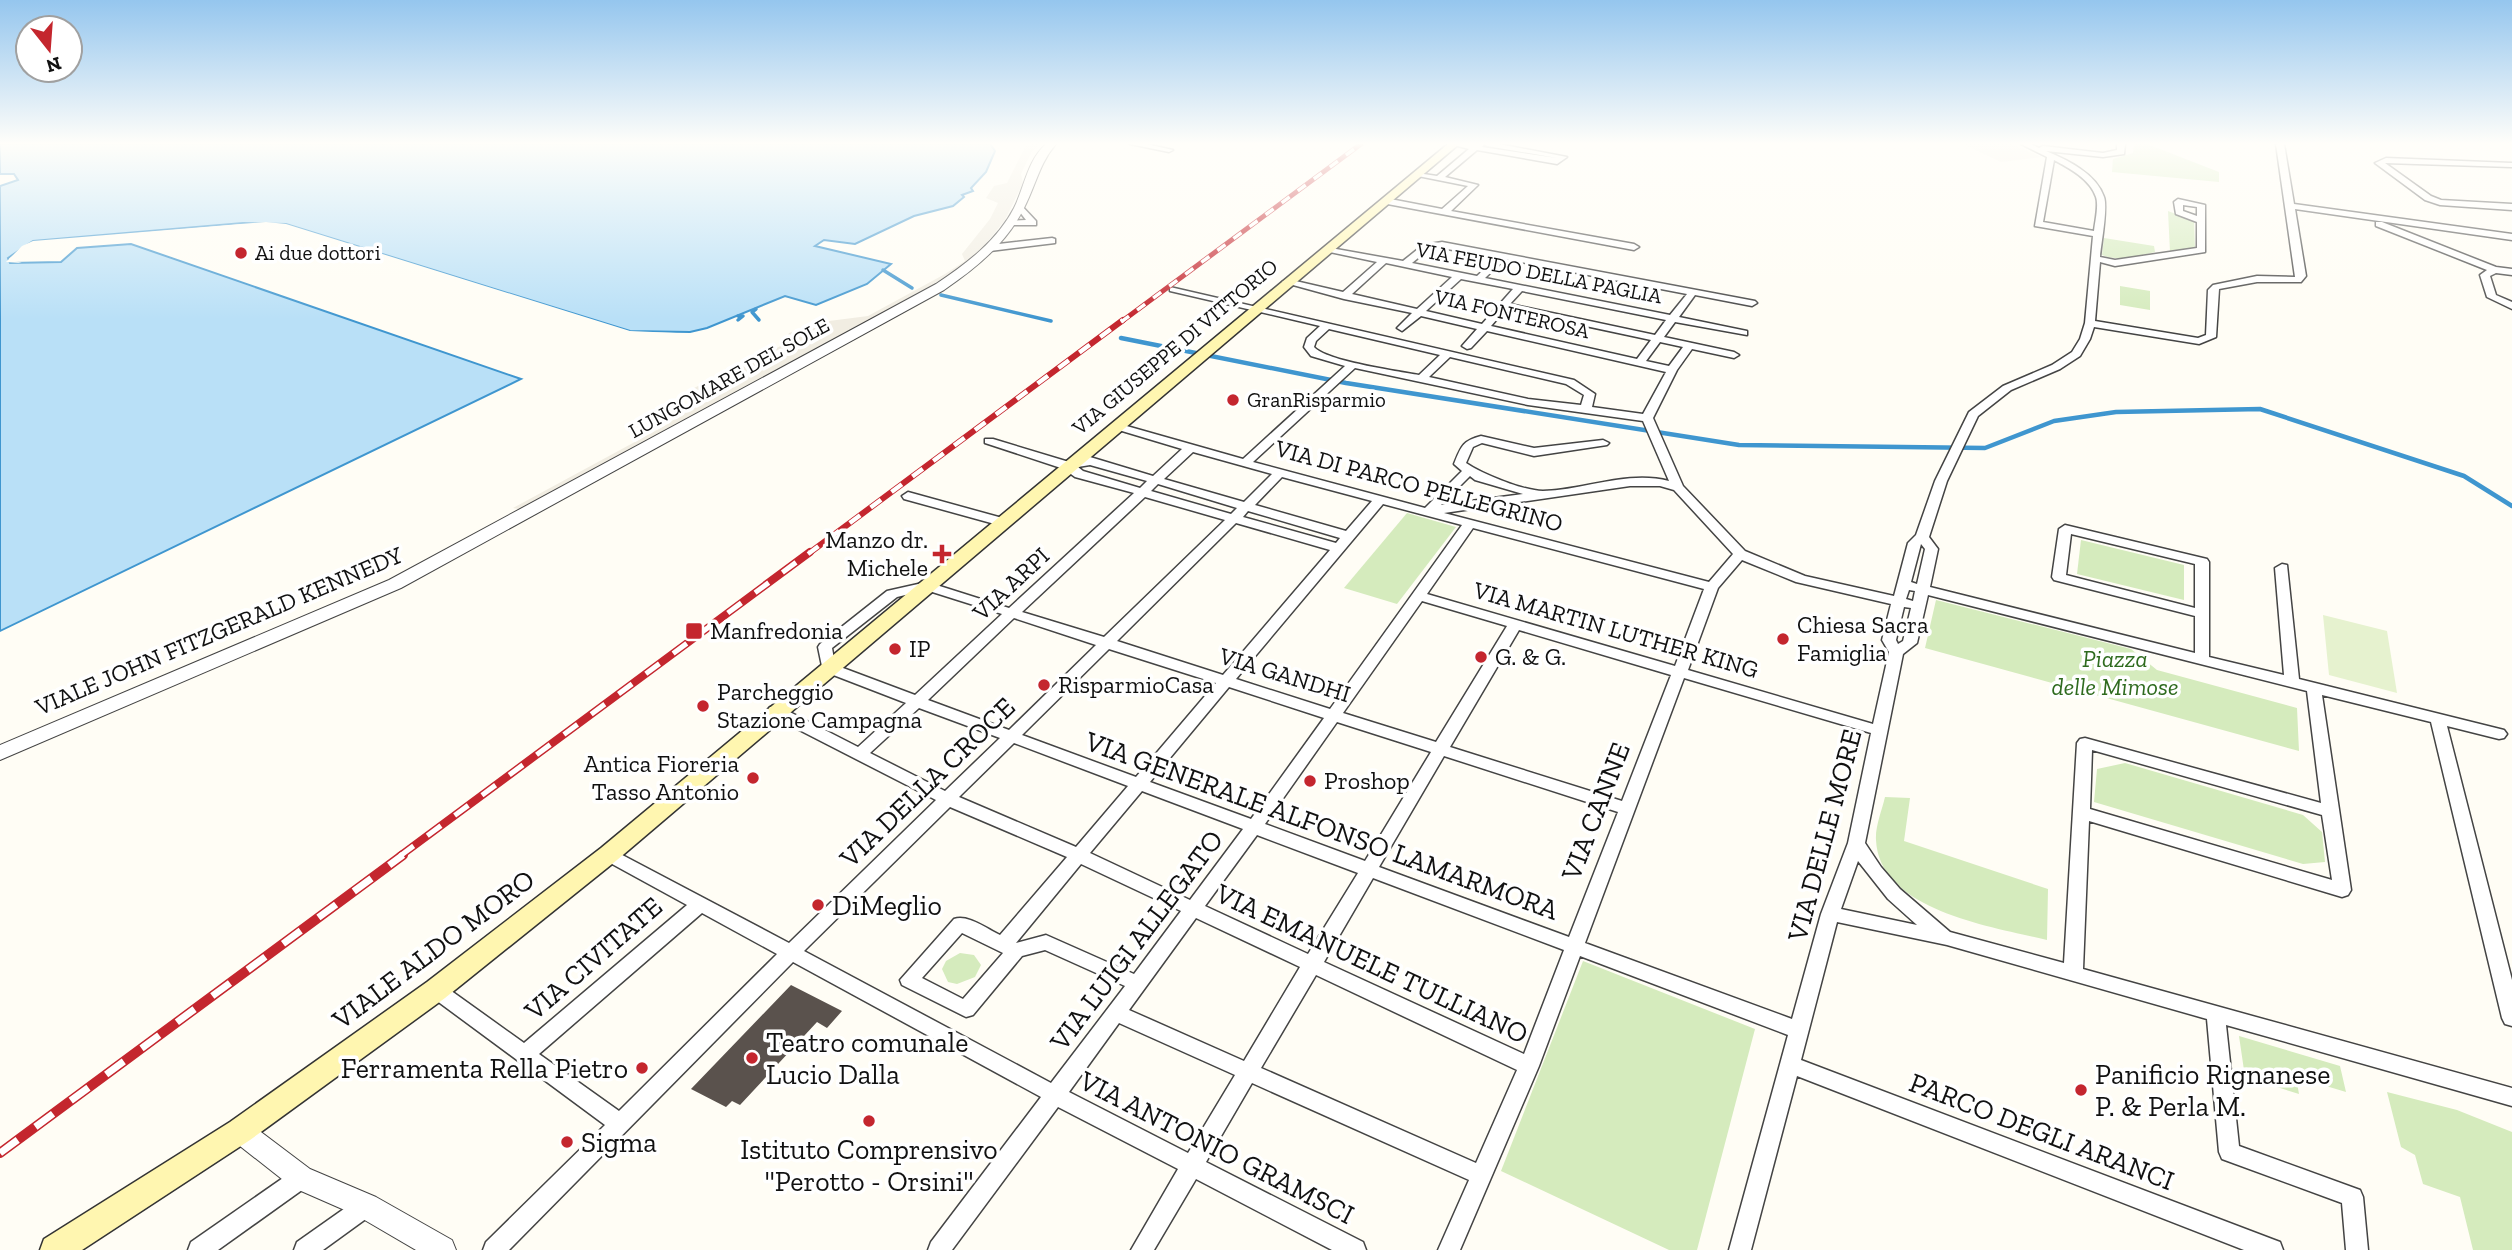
<svg xmlns="http://www.w3.org/2000/svg" width="2512" height="1250" font-family="'Zilla Slab',serif">
	<rect width="100%" height="100%" fill="#fffdf5"/>
	<g fill="#d5ebbd">
		<polygon points="2134,144 2147,144 2219,172 2219,182 2112,172 2113,159 2133,153"/>
		<polygon points="2168,211 2194,221 2195,248 2170,252"/>
		<path d="M2104,238L2154,246L2155,252C2138,256 2119,262 2102,255Z"/>
		<polygon points="2120,286 2150,291 2150,310 2120,305"/>
		<polygon points="1407,513 1456,527 1397,604 1344,588"/>
		<polygon points="2081,540 2184,565 2184,600 2077,574"/>
		<polygon points="1936,600 2131,649 2157,670 2297,708 2299,751 1925,648"/>
		<polygon points="2125,763 2303,815 2322,832 2325,862 2303,864 2094,802 2097,769"/>
		<path d="M1885,797L1910,798L1904,841L2048,889L2047,940C1994,927 1879,911 1876,840C1875,827 1882,810 1885,797Z"/>
		<polygon points="960,953 974,955 981,965 975,977 957,984 948,982 942,969 946,961"/>
		<polygon points="1583,961 1755,1029 1697,1250 1669,1250 1501,1171"/>
		<polygon points="2239,1036 2340,1066 2346,1092 2296,1077 2299,1094 2245,1077"/>
		<polygon points="2387,1092 2457,1110 2512,1132 2512,1250 2473,1250 2460,1197 2423,1184 2415,1155 2401,1147"/>
	</g>
	<polygon fill="#e6f2cf" points="2323,615 2387,631 2397,693 2329,675"/>
	<g fill="#f1ede2">
		<polygon points="1040,144 1032,151 1021,174 1023,183 1005,220 972,261 933,287 524,510 513,508 668,424 694,404 687,395 694,388 789,342 786,340 789,333 829,321 868,316 945,274 965,261 962,254 990,219 998,203 986,198 994,186 1007,183 1026,145"/>
		<polygon points="1963,144 2012,144 2041,157 2001,162"/>
	</g>
	<polygon fill="#b9e0f7" stroke="#3f96cf" stroke-width="2" points="0,144 990,144 995,151 986,172 971,188 973,191 962,195 964,197 953,206 914,216 855,244 824,240 815,246 891,264 867,284 816,305 785,296 707,328 690,332 630,331 286,224 243,223 33,241 8,258 10,263 61,262 77,248 131,244 521,379 0,631 0,186 18,180 14,174 0,174"/>
	<polygon fill="#fffdf5" points="266,222 286,224 630,331 699,334 629,334 286,228 266,225 51,242 24,249 11,260 22,263 6,262 22,246 33,241"/>
	<g fill="none" stroke-linecap="round" stroke-linejoin="round">
		<g stroke="#3f96cf" stroke-width="3.5">
			<polyline points="883,270 912,288"/>
			<polyline points="941,295 1051,321"/>
			<polyline points="756,309 752,312 759,320"/>
			<polyline points="738,316 743,316 738,320"/>
		</g>
		<polyline stroke="#3f96cf" stroke-width="4.5" points="1121,338 1346,383 1739,445 1985,448 2054,421 2116,412 2260,409 2464,476 2512,506"/>
	</g>
	<polygon fill="#5a524d" points="791,985 842,1011 827,1028 817,1022 740,1105 732,1101 726,1107 691,1089"/>
	<g fill="none" stroke-linecap="round" stroke-linejoin="round">
		<defs>
			<g id="minor">
				<polygon points="1130,144 1146,144 1173,150 1169,152"/>
				<path d="M1450,144H1499L1567,157L1557,164L1477,150L1445,177L1478,185L1451,211L1634,244L1639,247L1634,250L1382,203L1381,201L1385,198L1442,209L1468,186L1413,175L1417,173L1437,176L1469,149ZM1484,144L1487,146L1557,158L1482,147Z"/>
				<path d="M2021,144H2031L2039,148L2043,146L2103,153L2117,150V144H2125L2124,154L2103,157L2046,151C2067,160 2096,173 2104,197C2108,208 2101,244 2100,257L2115,260L2197,248V222L2176,214L2174,202L2178,199L2205,205V252L2115,266L2100,262L2095,321L2198,338L2206,335L2208,290L2213,285L2257,276L2295,277L2276,144H2284L2294,204L2512,234V240L2295,209L2306,276L2301,282H2257L2219,289L2216,337L2199,344L2094,327L2090,339L2080,356L2060,369L2011,390L1978,416L1947,481L1929,537L1938,549L1930,587L2195,653V616L2054,580L2052,577L2059,529L2065,525L2207,559L2209,562V657L2284,675L2275,568L2282,564L2287,565L2299,679L2504,730L2507,734L2504,738L2499,739L2447,726L2512,980V1026L2505,1024L2502,1018L2431,722L2322,695L2351,890L2348,895L2342,897L2089,821L2083,969L2512,1088V1106L2226,1025L2239,1146L2360,1190L2363,1197L2368,1250H2346L2342,1203L2222,1159L2219,1152L2207,1019L1947,945L1837,922L1801,1060L2272,1239L2280,1242L2283,1250H2244L1797,1076L1751,1250H1729L1788,1035L1580,956L1539,1066L1460,1250H1438L1469,1180L1252,1083L1206,1162L1363,1242L1366,1250H1332L1196,1179L1154,1250H1131L1178,1169L1058,1107L952,1250H928L931,1242L1041,1097L793,962L509,1250H483L486,1242L605,1125L429,995L427,990L429,985L436,982L443,985L524,1043L687,905L603,859L600,854L603,849L609,848L789,943L936,800L770,715L767,711L770,707H780L858,747L906,703L823,671L818,647L820,644L887,591L927,582L1009,608L1134,493L1075,477L1064,469L985,443V439H993L1069,462L1090,457L1153,476L1182,449L1112,428V424L1116,423L1243,459L1345,366L1311,356L1304,347L1307,338L1320,326L1170,291V287L1574,380L1595,394L1592,407L1643,414L1666,372L1487,331L1471,348L1467,349L1462,346L1477,329L1421,316L1402,331L1397,328L1412,313L1344,299L1282,282L1287,279L1343,292L1377,262L1325,251V247L1403,261L1423,245L1442,242L1755,301L1757,303L1752,306L1695,295L1679,317L1747,331V335L1675,322L1664,337L1734,352L1739,355L1734,358L1692,349L1677,370L1653,418L1683,486L1745,551L1805,576L1894,596L1908,543L1916,535L1935,481L1969,412L2003,386L2052,365L2072,352L2080,339L2085,323L2093,236L2035,226L2047,157ZM2054,160C2069,168 2090,179 2096,197C2099,206 2095,221 2094,231L2043,222ZM2183,205L2197,207V216L2183,211ZM1442,248L1496,258L1477,276L1412,263L1429,249ZM1505,259L1687,294L1670,315L1485,278ZM1386,263L1452,277L1417,309L1352,294ZM1461,279L1513,289L1482,324L1426,311ZM1522,291L1666,320L1655,335L1510,304ZM1506,309L1651,340L1637,359L1491,326ZM1329,329L1440,355L1419,375C1397,371 1326,361 1314,347L1316,341ZM1660,342L1683,347L1669,366L1646,361ZM1450,357L1566,384L1584,395L1581,405L1528,399L1429,377ZM1355,368L1528,405L1643,421L1669,481C1628,470 1584,490 1543,491C1524,491 1482,474 1466,463L1473,447L1482,443L1534,456L1607,445L1609,443L1603,440L1534,448L1481,436C1462,441 1461,447 1454,464L1462,471L1425,508L1253,462ZM1193,452L1272,474L1244,502L1164,479ZM1090,465L1147,481L1140,488L1083,471L1078,467ZM1470,476L1475,480L1523,494L1441,505ZM1282,477L1372,501L1346,531L1255,505ZM1158,484L1237,508L1231,514L1151,491ZM1630,486H1660L1674,490L1733,554L1709,582L1444,513ZM1145,497L1225,520L1104,637L1022,612ZM1383,504L1462,525L1330,709L1236,679ZM1248,511L1340,538L1336,543L1243,517ZM1236,523L1330,550L1223,675L1117,641ZM1473,528L1704,589L1675,666L1427,594ZM2071,534L2195,564V608L2066,575ZM1921,544L1925,549L1917,584L1911,582ZM1742,560L1796,582L1891,604L1882,640L1889,652L1873,724L1688,670L1718,588ZM926,590L1002,614L915,695L835,665L832,648L897,597ZM1909,590L1915,591L1913,601L1906,599ZM1928,595L2307,691L2321,803L2085,738L2080,739L2077,743L2064,963L1950,932L1900,889L1881,867L1865,843L1903,654L1917,643ZM1422,601L1507,626L1436,742L1343,713ZM1904,607L1911,608L1903,641L1898,644L1896,640ZM1014,618L1096,645L1009,730L928,700ZM1519,630L1671,675L1622,801L1450,747ZM1109,649L1216,683L1136,777L1022,735ZM1684,678L1871,733L1848,843L1821,914L1792,1019L1585,943ZM1229,687L1324,718L1251,819L1150,782ZM919,708L1000,738L945,791L870,753ZM1337,722L1431,752L1365,861L1265,824ZM1014,743L1128,786L1076,847L959,797ZM2092,750L2322,815L2332,880L2090,809ZM1444,756L1618,812L1569,937L1379,867ZM1142,791L1243,829L1190,900L1090,853ZM950,807L1067,857L1000,935C987,929 968,914 954,919L900,980L902,985L966,1017L973,1015L1022,956L1045,950L1125,986L1051,1083L804,951ZM1257,835L1358,873L1308,954L1205,906ZM1858,861L1888,899L1917,925L1841,909ZM1081,864L1181,911L1134,974L1046,935L1016,943ZM1373,878L1564,950L1524,1054L1324,962ZM702,913L777,954L619,1111L539,1054ZM1196,918L1300,967L1244,1061L1129,1010ZM962,933L1003,953L963,999L922,978ZM1316,975L1517,1070L1476,1163L1261,1068ZM1119,1023L1235,1075L1188,1153L1069,1092Z"/>
				<polygon points="2386,158 2512,163 2512,167 2385,163 2431,196 2441,200 2512,204 2512,210 2440,205 2425,200 2375,163"/>
				<polygon points="1020,204 1036,221 1036,225 1007,225 1007,221 1026,220 1016,207"/>
				<polygon points="2376,222 2382,222 2496,267 2512,269 2512,275 2496,273 2490,276 2496,295 2512,302 2512,309 2487,297 2480,275 2487,270 2376,226"/>
				<polygon points="1052,238 1055,239 1055,243 990,251 985,248 990,245"/>
				<polygon points="908,492 1006,519 1008,522 1002,526 904,499 902,496"/>
				<polygon points="301,1168 309,1171 312,1178 309,1185 218,1250 188,1250 191,1242 293,1171"/>
				<polygon points="366,1196 374,1199 377,1206 374,1213 323,1250 294,1250 297,1242 358,1199"/>
			</g>
			<g id="tertiary">
				<path d="M1046,144H1056C1039,164 1036,185 1024,208C1007,243 976,268 944,290L401,588L0,760V745L389,580L936,284C966,264 997,241 1014,208C1025,186 1027,161 1046,144Z"/>
				<polygon points="240,1119 249,1123 310,1169 376,1197 452,1240 456,1250 416,1250 356,1215 292,1187 231,1139 227,1131 231,1123"/>
			</g>
			<polygon id="secondary" points="1448,144 1459,144 617,860 445,998 250,1140 82,1250 40,1250 44,1239 230,1122 427,982 601,848"/>
		</defs>
		<use href="#minor" stroke="#444" stroke-width="3"/>
		<use href="#tertiary" stroke="#444" stroke-width="2"/>
		<use href="#secondary" stroke="#333" stroke-width="3"/>
		<use href="#minor" fill="#fff" fill-rule="evenodd"/>
		<use href="#tertiary" fill="#fff" fill-rule="evenodd"/>
		<use href="#secondary" fill="#fff6b0" fill-rule="evenodd"/>
		<defs>
			<polyline id="rail-far3" points="1121,322 1361,144"/>
			<polyline id="rail-far2" points="808,554 1123,320"/>
			<polyline id="rail-far1" points="400,856 810,552"/>
			<polyline id="rail" points="0,1153 403,855"/>
		</defs>
		<use href="#rail-far3" stroke="#c4262e" stroke-width="5"/>
		<use href="#rail-far2" stroke="#c4262e" stroke-width="6"/>
		<use href="#rail-far1" stroke="#c4262e" stroke-width="8"/>
		<use href="#rail" stroke="#c4262e" stroke-width="10"/>
		<use href="#rail-far3" stroke="#fff" stroke-width="3.5" stroke-dasharray="10" stroke-linecap="butt"/>
		<use href="#rail-far2" stroke="#fff" stroke-width="4.5" stroke-dasharray="13" stroke-linecap="butt"/>
		<use href="#rail-far1" stroke="#fff" stroke-width="5" stroke-dasharray="17" stroke-linecap="butt"/>
		<use href="#rail" stroke="#fff" stroke-width="7" stroke-dasharray="22" stroke-linecap="butt"/>
	</g>
	<linearGradient id="sky" x2="0" y2="1"><stop stop-color="#95c6ee"/><stop offset="0.45" stop-color="#fffefa"/><stop offset="1" stop-color="#fffefa" stop-opacity="0"/></linearGradient>
	<rect width="2512" height="319" fill="url(#sky)"/>
	<g fill="#c4262e" stroke="#fff" stroke-width="2.5">
		<circle cx="241" cy="253" r="7"/>
		<circle cx="1233" cy="400" r="7"/>
		<path d="M938.5 543.5h7v7h7v7h-7v7h-7v-7h-7v-7h7z"/>
		<rect x="685" y="622" width="18" height="18" rx="3.5"/>
		<circle cx="1783" cy="639" r="7"/>
		<circle cx="895" cy="649" r="7"/>
		<circle cx="1481" cy="657" r="7"/>
		<circle cx="1044" cy="685" r="7"/>
		<circle cx="703" cy="706" r="7"/>
		<circle cx="753" cy="778" r="7"/>
		<circle cx="1310" cy="781" r="7"/>
		<circle cx="818" cy="905" r="7"/>
		<circle cx="752" cy="1058" r="7"/>
		<circle cx="642" cy="1068" r="7"/>
		<circle cx="2081" cy="1090" r="7"/>
		<circle cx="869" cy="1121" r="7"/>
		<circle cx="567" cy="1142" r="7"/>
	</g>
	<g text-anchor="middle" stroke-width="7" stroke-linejoin="round" paint-order="stroke">
		<g font-size="21" fill="#111" stroke="#fff" text-anchor="start">
			<text x="255" y="260">Ai due dottori</text>
			<text x="1247" y="407">GranRisparmio</text>
		</g>
		<g font-size="21" fill="#111" stroke="#fff">
			<text transform="translate(1539 273) rotate(11)" y="7">VIA FEUDO DELLA PAGLIA</text>
			<text transform="translate(1512 314) rotate(13)" y="7">VIA FONTEROSA</text>
			<text transform="translate(1175 347) rotate(-40)" y="7">VIA GIUSEPPE DI VITTORIO</text>
			<text transform="translate(729 378) rotate(-29)" y="7">LUNGOMARE DEL SOLE</text>
		</g>
		<g font-size="24" fill="#111" stroke="#fff">
			<text transform="translate(1419 486) rotate(15)" y="8">VIA DI PARCO PELLEGRINO</text>
			<text transform="translate(1011 584) rotate(-43)" y="8">VIA ARPI</text>
			<text transform="translate(1616 630) rotate(16)" y="8">VIA MARTIN LUTHER KING</text>
			<text transform="translate(219 631) rotate(-23)" y="8">VIALE JOHN FITZGERALD KENNEDY</text>
			<text transform="translate(1285 675) rotate(17)" y="8">VIA GANDHI</text>
		</g>
		<g font-size="24" fill="#111" stroke="#fff" text-anchor="start">
			<text x="928" y="548" text-anchor="end">Manzo dr.<tspan x="928" dy="28">Michele</tspan></text>
			<text x="1797" y="633">Chiesa Sacra<tspan x="1797" dy="28">Famiglia</tspan></text>
			<text x="710" y="639">Manfredonia</text>
			<text x="909" y="657">IP</text>
			<text x="1495" y="665">G. &amp; G.</text>
			<text x="1058" y="693">RisparmioCasa</text>
			<text x="717" y="700">Parcheggio<tspan x="717" dy="28">Stazione Campagna</tspan></text>
			<text x="739" y="772" text-anchor="end">Antica Fioreria<tspan x="739" dy="28">Tasso Antonio</tspan></text>
			<text x="1324" y="789">Proshop</text>
		</g>
		<g font-size="24" font-style="italic" fill="#2f6b1f" stroke="#fff">
			<text x="2115" y="667">Piazza<tspan x="2115" dy="28">delle Mimose</tspan></text>
		</g>
		<g font-size="28" fill="#111" stroke="#fff">
			<text transform="translate(927 782) rotate(-44)" y="10">VIA DELLA CROCE</text>
			<text transform="translate(1595 811) rotate(-69)" y="10">VIA CANNE</text>
			<text transform="translate(1322 825) rotate(20)" y="10">VIA GENERALE ALFONSO LAMARMORA</text>
			<text transform="translate(1824 835) rotate(-75)" y="10">VIA DELLE MORE</text>
			<text transform="translate(1136 940) rotate(-53)" y="10">VIA LUIGI ALLEGATO</text>
			<text transform="translate(433 949) rotate(-37)" y="10">VIALE ALDO MORO</text>
			<text transform="translate(593 958) rotate(-41)" y="10">VIA CIVITATE</text>
			<text transform="translate(1372 963) rotate(25)" y="10">VIA EMANUELE TULLIANO</text>
			<text transform="translate(2042 1131) rotate(21)" y="10">PARCO DEGLI ARANCI</text>
			<text transform="translate(1217 1147) rotate(27)" y="10">VIA ANTONIO GRAMSCI</text>
		</g>
		<g font-size="28" fill="#111" stroke="#fff" text-anchor="start">
			<text x="832" y="915">DiMeglio</text>
			<text x="766" y="1052">Teatro comunale<tspan x="766" dy="32">Lucio Dalla</tspan></text>
			<text x="628" y="1078" text-anchor="end">Ferramenta Rella Pietro</text>
			<text x="2095" y="1084">Panificio Rignanese<tspan x="2095" dy="32">P. &amp; Perla M.</tspan></text>
			<text x="581" y="1152">Sigma</text>
			<text x="869" y="1159" text-anchor="middle">Istituto Comprensivo<tspan x="869" dy="32">"Perotto - Orsini"</tspan></text>
		</g>
	</g>
	<g transform="translate(49 49) rotate(163)"><circle r="33" fill="#ffffff" stroke="#a0a0a0" stroke-width="2"/>
	<path d="M0-5L12 26L0 18L-12 26Z" fill="#c4262e"/>
	<text y="-10" font-size="19" font-weight="bold" text-anchor="middle" fill="#111111">N</text>
	</g>
</svg>
